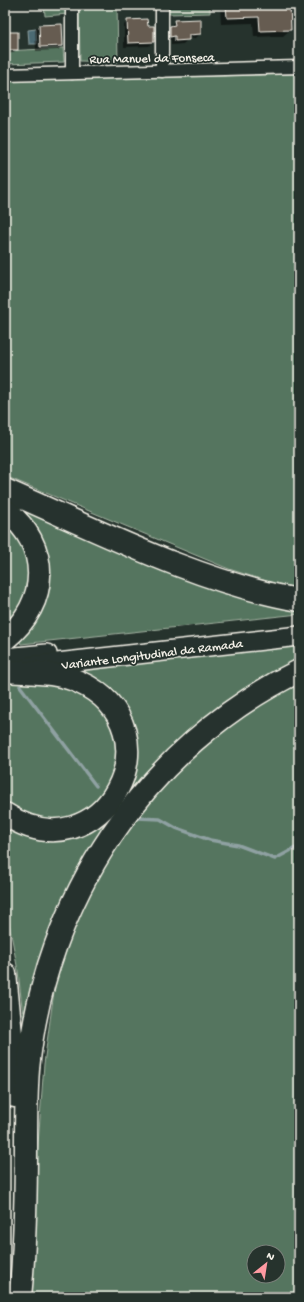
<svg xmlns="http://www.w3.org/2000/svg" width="304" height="1302" font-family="'Gochi Hand',sans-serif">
	<rect width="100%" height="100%" fill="#26332d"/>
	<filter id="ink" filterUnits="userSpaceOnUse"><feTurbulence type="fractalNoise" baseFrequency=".025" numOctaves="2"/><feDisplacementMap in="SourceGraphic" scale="8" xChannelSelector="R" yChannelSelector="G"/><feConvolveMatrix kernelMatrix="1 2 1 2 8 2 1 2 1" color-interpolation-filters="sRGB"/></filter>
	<g filter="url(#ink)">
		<g fill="#55755e" stroke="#a4b3a3" fill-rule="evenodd">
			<polygon points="44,5 68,5 68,14 45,16"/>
			<polygon points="79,5 117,5 118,62 80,61"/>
			<polygon points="169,5 210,5 210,13 169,14"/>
			<polygon points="63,48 64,62 5,64 5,51"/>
			<polygon points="299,74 299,589 288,588 229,569 5,476 5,81"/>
			<polygon points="10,502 299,607 299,614 21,644 18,639 28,633 41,611"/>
			<polygon points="5,520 31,561 30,589 5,628"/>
			<polygon points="299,645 299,662 242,693 182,737 183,739 141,782 24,1024 18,971 5,902 5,824 56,837 134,768 138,746 131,723 122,704 107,690 79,670"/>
			<path d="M299,680V1297H30L37,1158L44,1064L57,970L68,932L105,859L161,784L247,708ZM254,1252H278V1276H254Z"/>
			<polygon points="30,681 75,689 98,707 111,723 116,743 117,765 110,786 86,811 66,821 41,819 17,811 5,802 5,682"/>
		</g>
		<polygon fill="#4c6b73" stroke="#8fa1a2" points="36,29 37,44 29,44 28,30"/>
		<g fill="#0007">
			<polygon points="220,5 289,5 290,30 283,36 254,37 253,23 221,24"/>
			<polygon points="128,21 147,27 154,42 149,46 124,47 124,25"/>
			<polygon points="175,21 200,34 196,38 188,39 183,44 171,45 171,40 166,40 166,31"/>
			<polygon points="39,26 62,46 58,50 36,51 35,30"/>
			<polygon points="5,33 17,49 13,53 5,54"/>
		</g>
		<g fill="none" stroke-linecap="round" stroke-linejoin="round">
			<g stroke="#8fa1a2" stroke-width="3.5">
				<polyline points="20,686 96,786"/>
				<polyline points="137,818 160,819 176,828 210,840 238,845 275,859 299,846"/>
			</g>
		</g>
		<g fill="#665c51" stroke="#f4f1e8">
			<polygon points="226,5 290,5 291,30 260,31 259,17 227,18"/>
			<polygon points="147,19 148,26 154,26 154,42 128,43 127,20"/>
			<polygon points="201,19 201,34 189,35 189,40 175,41 175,36 170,37 170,26 175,25 174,20"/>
			<polygon points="62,24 63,46 40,47 39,25"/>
			<rect x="5" y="32" width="13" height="18"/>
		</g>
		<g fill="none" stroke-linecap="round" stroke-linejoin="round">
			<defs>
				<g id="street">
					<polyline points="72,5 72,73"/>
					<polyline points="162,5 162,71"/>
					<polyline points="5,75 299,67"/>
				</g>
				<g id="primary">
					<polyline points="5,658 47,654"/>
					<polyline points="30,666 299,636"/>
				</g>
				<g id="highway">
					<path d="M5,490C97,530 200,583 299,600"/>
					<path d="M5,510C51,545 50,603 5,639"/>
					<path d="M5,671C30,673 56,671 79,682C182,729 102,879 5,814"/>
					<polyline points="5,974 11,1034 14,1096"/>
					<path d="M20,1297C25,1247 26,1196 26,1146C26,1121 26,1095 28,1069C44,900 145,746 299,671"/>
				</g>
			</defs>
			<use href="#street" stroke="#f4f1e8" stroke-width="15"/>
			<use href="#primary" stroke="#f4f1e8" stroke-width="22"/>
			<use href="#highway" stroke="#f4f1e8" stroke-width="25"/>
			<use href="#street" stroke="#26332d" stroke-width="12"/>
			<use href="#primary" stroke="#26332d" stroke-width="19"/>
			<use href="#highway" stroke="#26332d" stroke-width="22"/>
		</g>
	</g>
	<g text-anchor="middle" stroke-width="3.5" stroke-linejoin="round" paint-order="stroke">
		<g font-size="13" fill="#f4f1e8" stroke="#26332d">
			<text transform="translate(152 57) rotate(-1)" y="5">Rua Manuel da Fonseca</text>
			<text transform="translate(152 653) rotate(-7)" y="5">Variante Longitudinal da Ramada</text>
		</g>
	</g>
	<rect width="304" height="1302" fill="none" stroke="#26332d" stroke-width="20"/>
	<rect x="10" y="10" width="284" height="1282" fill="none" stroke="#f4f1e8" stroke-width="1.5" filter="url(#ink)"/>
	<g transform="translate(266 1264) rotate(30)"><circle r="19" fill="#26332d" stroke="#787f78"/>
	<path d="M0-3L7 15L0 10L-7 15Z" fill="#ff9aa2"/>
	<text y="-6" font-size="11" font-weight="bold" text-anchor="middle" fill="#f4f1e8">N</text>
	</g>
</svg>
